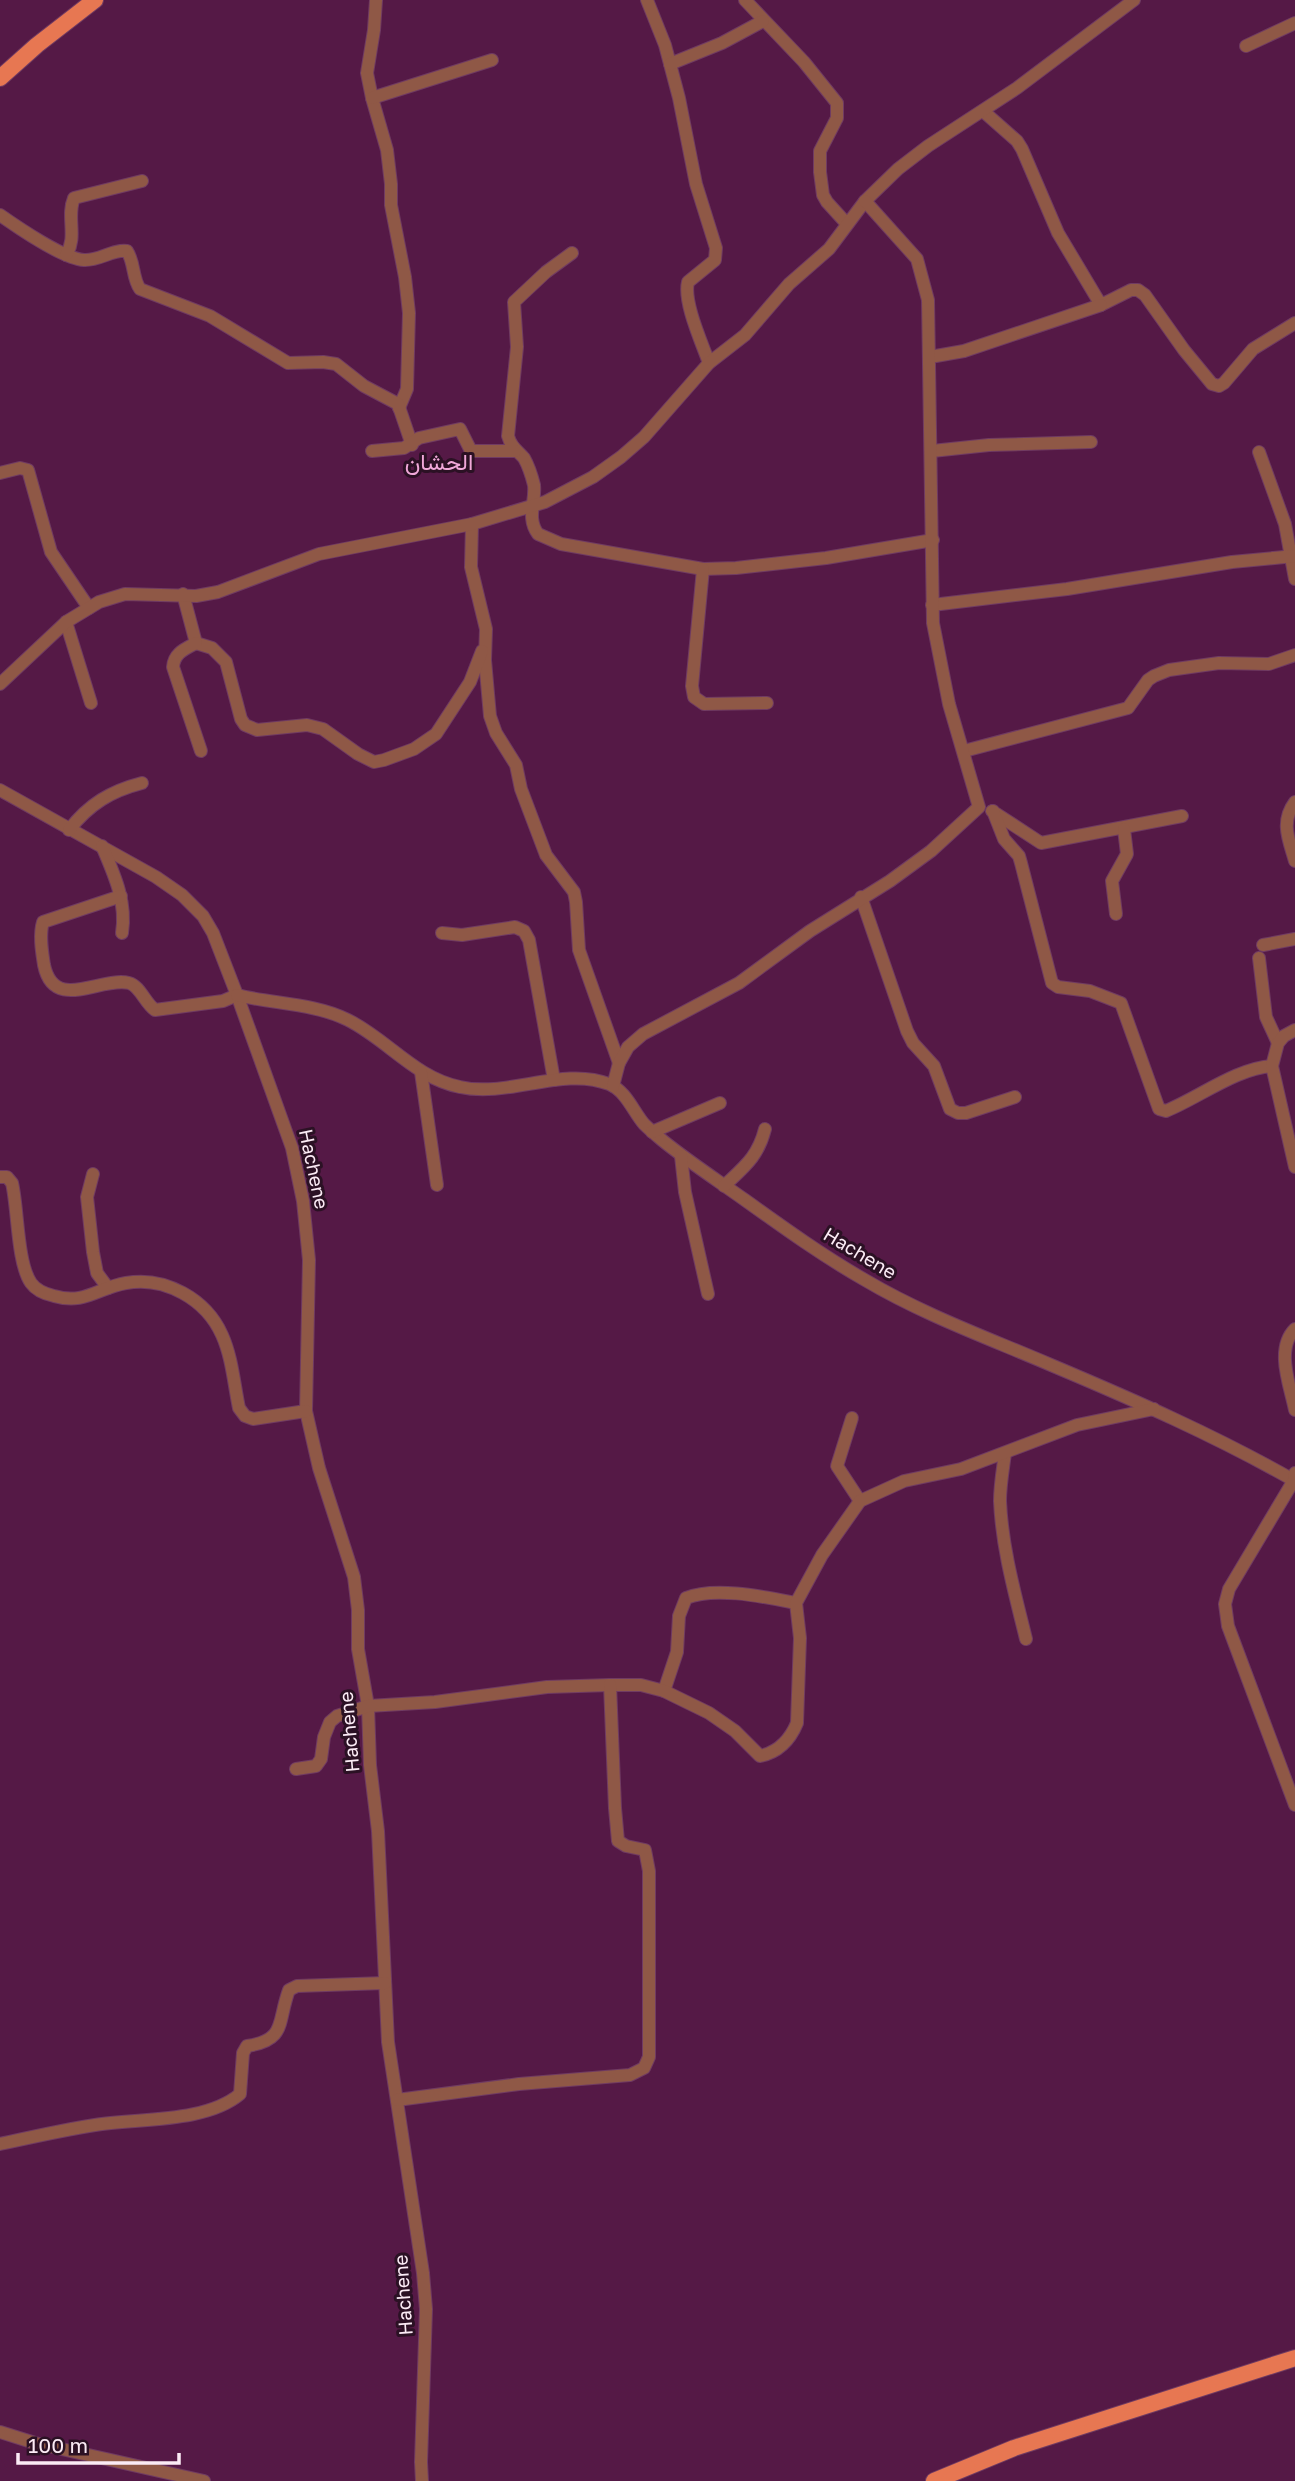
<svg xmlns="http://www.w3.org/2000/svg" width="1295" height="2481" font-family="'Golos Text',Vazirmatn,sans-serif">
	<rect width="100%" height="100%" fill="#551946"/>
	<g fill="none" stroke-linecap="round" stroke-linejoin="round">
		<defs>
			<g id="minor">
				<polyline points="376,0 374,30 367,73 372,98 387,150 391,184 391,205 405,277 409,313 407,389 399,408"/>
				<path d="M647,0L665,45L679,98L696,184L716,248L715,260L688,282C683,302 702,343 709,363"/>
				<polyline points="745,0 804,62 837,103 837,118 820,151 820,172 823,195 827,202 847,224"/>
				<polyline points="1246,46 1295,23"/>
				<polyline points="670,64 722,43 763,21"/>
				<polyline points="372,98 492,60"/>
				<polyline points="983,111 1017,141 1022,149 1058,233 1101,305 1131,290 1138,290 1145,295 1184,350 1212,384 1219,386 1224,383 1253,349 1295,323"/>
				<path d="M0,215C17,227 64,259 84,260C99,261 113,249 127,251C135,263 132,278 140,289L210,316L288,363L323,362L336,364L364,386L398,404L412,445"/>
				<path d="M572,253L546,272L514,302L517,347L508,436C511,447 517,450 524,458C528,465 532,477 534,485C536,502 526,518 538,534L561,544L703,569L736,568L826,558L933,540"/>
				<path d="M66,255C78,237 66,217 74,198L142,181"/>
				<polyline points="930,357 964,351 1101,305"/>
				<polyline points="372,451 404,448 419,438 460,429 470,449 473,451 515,451"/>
				<polyline points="932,451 989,445 1091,442"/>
				<polyline points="1259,452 1285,524 1295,579"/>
				<polyline points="0,473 20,468 28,470 51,552 89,608"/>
				<polyline points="472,524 471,567 486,629 485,660 490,716 496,733 516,765 521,789 546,855 574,892 576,902 579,950 619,1063"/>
				<polyline points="703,569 692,686 694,697 704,704 767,703"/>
				<polyline points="183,594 196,643 212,648 226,662 241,719 245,725 257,730 307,725 323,729 358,754 374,762 384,760 414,749 436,734 470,682 482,651"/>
				<polyline points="932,605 1067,589 1232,562 1295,556"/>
				<polyline points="66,622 91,703"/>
				<path d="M196,643C185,649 174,653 173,667L201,751"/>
				<polyline points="0,684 66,622 99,602 125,594 196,596 218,592 319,554 472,524 545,502 593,477 621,457 644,437 709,363 745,335 789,284 829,249 865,201 898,169 928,146 1017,88 1134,0"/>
				<polyline points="964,751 1128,708 1148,680 1154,676 1169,670 1219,663 1269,664 1295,655"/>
				<polyline points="0,790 156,877 182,895 203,916 213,933 237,995 292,1148 303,1201 309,1260 306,1411 319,1468 354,1577 358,1610 358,1649 368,1706 370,1765 378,1831 388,2042 423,2273 426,2309 421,2462 422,2481"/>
				<path d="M1295,802C1280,822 1289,840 1295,861"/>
				<polyline points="992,811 1041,843 1182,816"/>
				<path d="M993,811L1004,839L1019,856L1021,863L1052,983L1058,987L1090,991L1121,1003L1159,1109L1166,1111C1198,1098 1237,1068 1272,1066"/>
				<path d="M69,830C89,804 111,791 142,783"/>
				<path d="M102,846C114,874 127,902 122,933"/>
				<path d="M121,896L43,922C39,935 42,952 44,965C54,1013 101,976 129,983C140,986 145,1003 155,1010L223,1001L237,995"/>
				<polyline points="861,897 907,1031 913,1043 934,1066 950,1109 958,1113 966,1113 1015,1097"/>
				<polyline points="1116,914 1112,881 1127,854 1124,829"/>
				<polyline points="442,933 462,935 515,927 524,931 529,940 554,1080"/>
				<polyline points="1263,945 1295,939"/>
				<polyline points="1259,958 1266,1017 1278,1043"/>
				<path d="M237,995C273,1004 314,1003 348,1020C388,1040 415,1078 460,1087C508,1098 563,1066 609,1084C626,1091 633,1111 644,1124C650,1130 656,1135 662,1140C689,1162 717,1180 745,1200C784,1228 823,1256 865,1280C924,1315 988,1338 1051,1365C1134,1400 1216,1436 1295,1481"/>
				<polyline points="1295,1030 1284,1036 1278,1043 1272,1066 1295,1167"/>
				<polyline points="421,1072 437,1185"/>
				<polyline points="613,1086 619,1063 628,1047 643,1034 739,983 810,931 890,881 931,851 979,807 949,704 933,623 928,300 917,259 865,201"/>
				<polyline points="652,1132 720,1103"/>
				<polyline points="681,1156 685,1192 708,1294"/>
				<polyline points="93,1174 87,1197 93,1252 97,1273 108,1288"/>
				<path d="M0,1177H7L12,1183C18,1208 17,1263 31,1283C36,1290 45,1294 54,1296C85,1305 97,1288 126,1283C165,1276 206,1299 222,1335C232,1357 234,1384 239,1408L245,1416L253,1419L306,1411"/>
				<path d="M724,1186C744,1167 758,1157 765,1129"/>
				<path d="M1295,1329C1275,1349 1290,1385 1295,1410"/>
				<polyline points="852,1418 837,1466 860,1501"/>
				<path d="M1005,1453C1003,1469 1000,1485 1000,1501C1002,1548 1015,1594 1026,1639"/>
				<polyline points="1295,1473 1294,1480 1229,1589 1225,1604 1228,1626 1295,1805"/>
				<path d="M664,1691L677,1652L679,1616L686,1598C715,1586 765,1597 796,1603"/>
				<path d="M296,1769L316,1766L321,1759L324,1737L330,1722L337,1716L368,1706L435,1702L547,1687L610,1685H641L664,1691L709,1713L735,1731L760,1756C779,1752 790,1740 797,1723L800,1638L796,1603L822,1555L860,1501L904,1481L961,1469L1077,1425L1154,1409"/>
				<polyline points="397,2100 519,2084 630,2075 644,2068 649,2057 649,1871 645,1850 626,1846 618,1841 615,1808 610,1685"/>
				<path d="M0,2144C32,2137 63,2130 95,2125C138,2118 206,2123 240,2094L243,2053L247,2046C287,2040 277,2022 289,1990L297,1986L385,1983"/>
				<polyline points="0,2432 35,2443 204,2481"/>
			</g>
			<g id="major">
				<polyline points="0,78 37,45 95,0"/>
				<polyline points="934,2481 1014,2448 1295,2358"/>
			</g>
		</defs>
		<use href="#minor" stroke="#703b62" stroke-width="14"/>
		<use href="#major" stroke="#703b62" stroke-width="18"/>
		<use href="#minor" stroke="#8f5846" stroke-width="12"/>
		<use href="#major" stroke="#e77752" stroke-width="16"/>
	</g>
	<g text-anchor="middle" stroke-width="6" stroke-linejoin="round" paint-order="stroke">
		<g font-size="19" fill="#fbebf5" stroke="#2b1124">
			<text transform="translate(314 1169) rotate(78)" y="7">Hachene</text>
			<text transform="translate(860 1253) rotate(31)" y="7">Hachene</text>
			<text transform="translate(349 1732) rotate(-95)" y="7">Hachene</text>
			<text transform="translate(403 2295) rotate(-94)" y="7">Hachene</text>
		</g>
		<g font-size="23" fill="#f0a8d9" stroke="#2b1124">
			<text x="439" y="470">الحشان</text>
		</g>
	</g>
	<path d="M18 2453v10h161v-10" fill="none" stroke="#fbebf5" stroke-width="3.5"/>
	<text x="28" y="2453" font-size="21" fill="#fbebf5" stroke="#2b1124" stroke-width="5" paint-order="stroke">100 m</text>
</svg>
